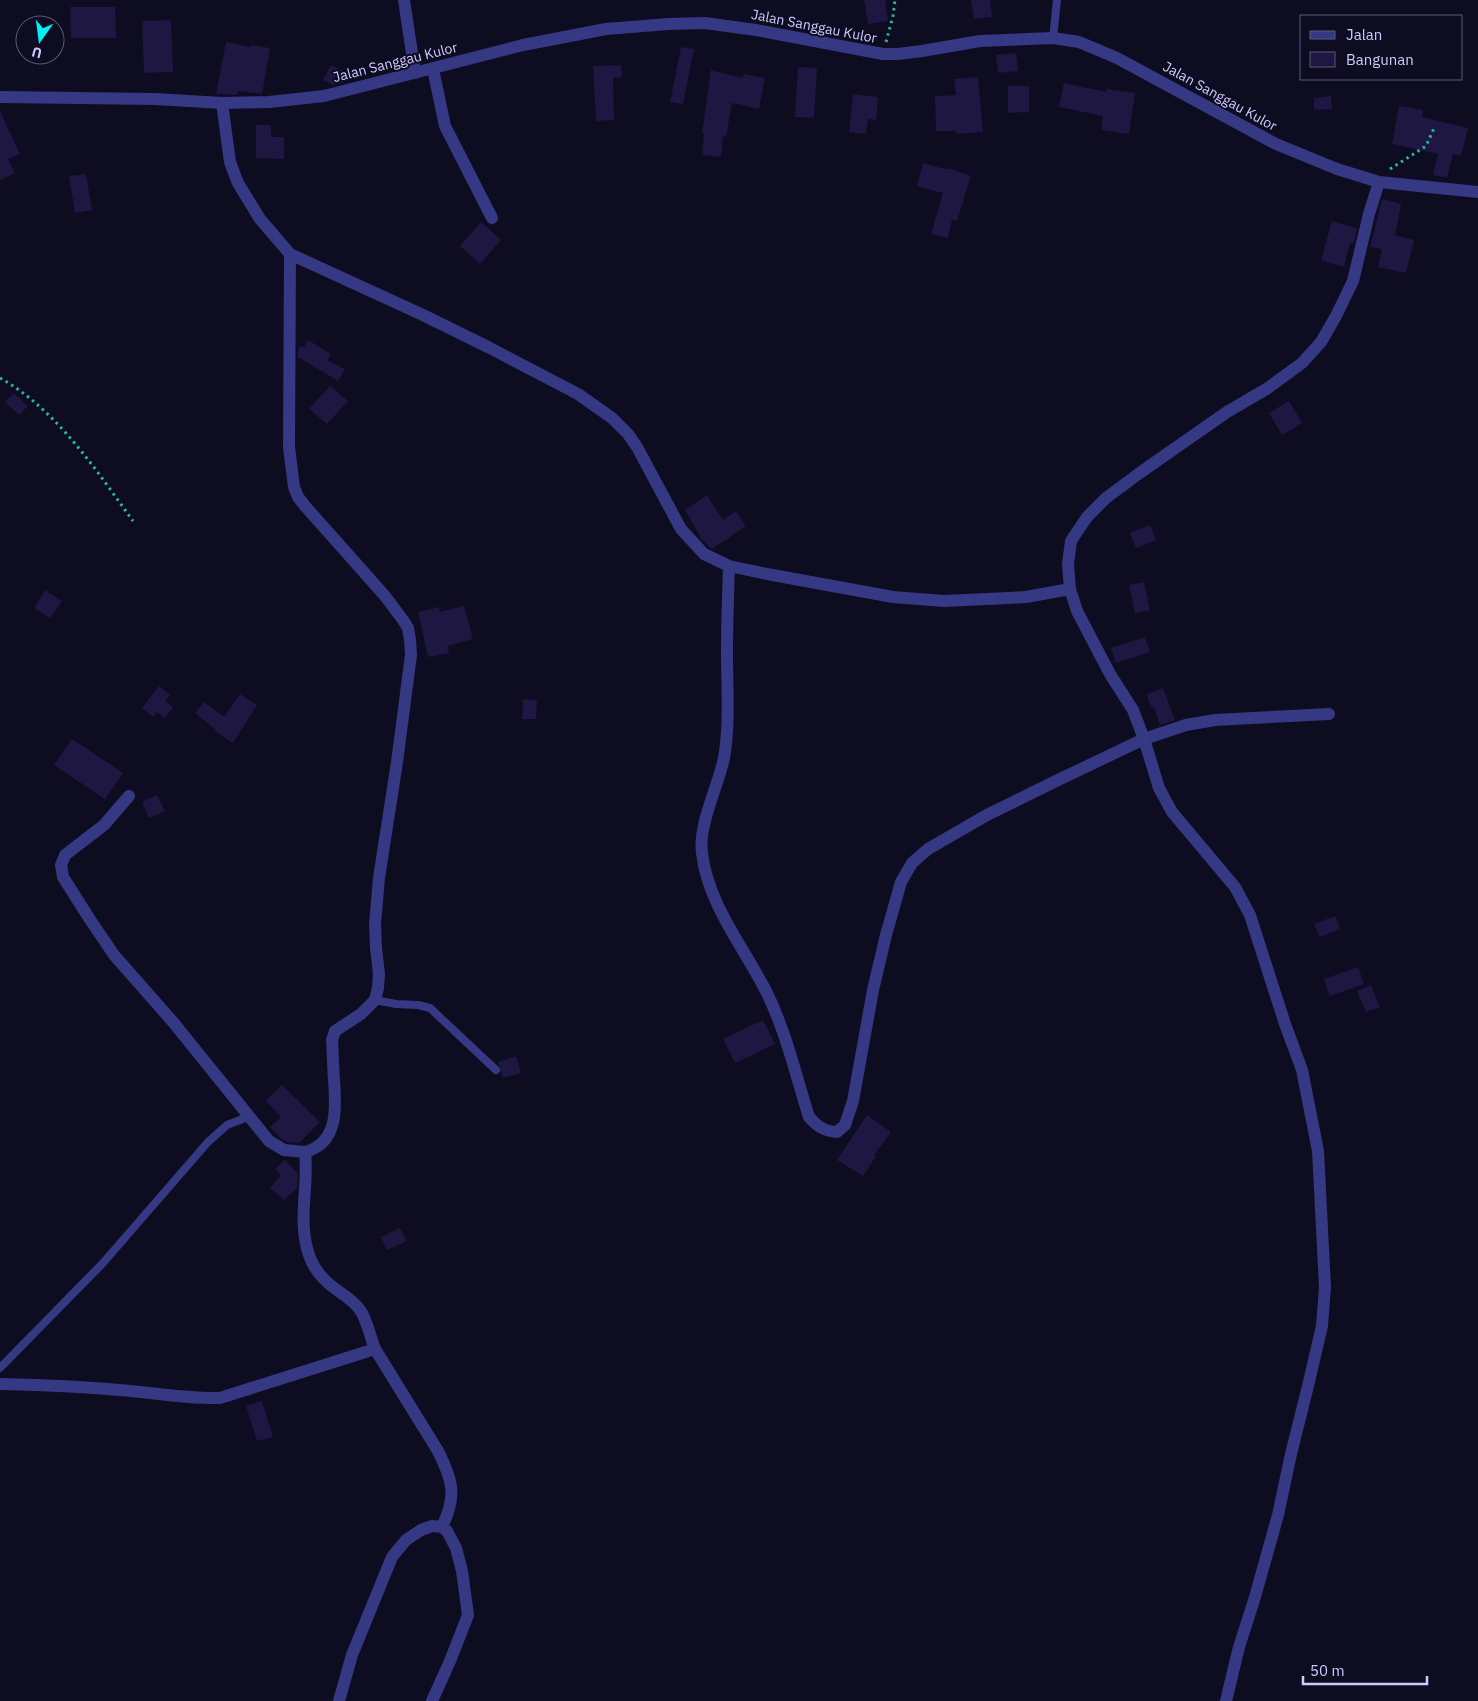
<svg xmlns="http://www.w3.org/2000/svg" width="1478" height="1701" font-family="'IBM Plex Sans',sans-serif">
	<rect width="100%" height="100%" fill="#0e0c21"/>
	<g fill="#1d1742">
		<polygon points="864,0 885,0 888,21 868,24"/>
		<polygon points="971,0 990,0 992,17 974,19"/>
		<polygon points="70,7 115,7 116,38 71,38"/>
		<polygon points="171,20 173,72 144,73 142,21"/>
		<polygon points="226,42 250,47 251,45 270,48 262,94 238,91 237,95 216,94"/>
		<polygon points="681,47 694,49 683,104 670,102"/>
		<polygon points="1016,53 1018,71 998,73 996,55"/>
		<polygon points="331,65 348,74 344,82 333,85 323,80"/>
		<polygon points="621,65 622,77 613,78 614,120 596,121 593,66"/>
		<polygon points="798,67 817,68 814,118 795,117"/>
		<polygon points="711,70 743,78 744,74 765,78 759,109 732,103 726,137 723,136 721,157 702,155 704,133 702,133"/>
		<polygon points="978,77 983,132 957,134 956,131 936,131 935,96 956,95 954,79"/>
		<polygon points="1064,83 1106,92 1106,89 1135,93 1129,134 1101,130 1103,116 1059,107"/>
		<polygon points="1008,86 1029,86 1029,112 1008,113"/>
		<polygon points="853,94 878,97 876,120 868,119 866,134 849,132"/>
		<polygon points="1331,96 1332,109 1314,110 1314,98"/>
		<polygon points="1399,106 1423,110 1422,117 1468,128 1461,156 1453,154 1447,178 1433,175 1438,154 1392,144"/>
		<polygon points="0,111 20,154 8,159 15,173 0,180"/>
		<polygon points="256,125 271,125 271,137 284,137 284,159 256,158"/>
		<polygon points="923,163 948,170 948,168 971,176 957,221 952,220 948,238 931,234 943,193 917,186"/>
		<polygon points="86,174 92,210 75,213 69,176"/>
		<polygon points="1382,199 1401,204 1395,235 1414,240 1406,273 1378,267 1382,249 1370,247"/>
		<polygon points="1332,221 1357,228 1354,243 1350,243 1344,267 1321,260"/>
		<polygon points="481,222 501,240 480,264 460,246"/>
		<polygon points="308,340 331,354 327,360 345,369 338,381 298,357 298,350 300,346 304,348"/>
		<polygon points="330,386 348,401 327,424 309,409"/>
		<polygon points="14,393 28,406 19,415 5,402"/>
		<polygon points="1289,401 1302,423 1282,435 1269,413"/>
		<polygon points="707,495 723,520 736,511 746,526 712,549 699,537 700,536 685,510"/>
		<polygon points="1150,525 1156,540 1136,548 1130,533"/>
		<polygon points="1144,582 1150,610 1135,613 1129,585"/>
		<polygon points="45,590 62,601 50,618 34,608"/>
		<polygon points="464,606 473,639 448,646 449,653 428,657 418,612 439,607 440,612"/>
		<polygon points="1145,637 1150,652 1116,663 1111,648"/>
		<polygon points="159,686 170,695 165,701 173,707 165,718 157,712 153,717 142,708"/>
		<polygon points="1163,688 1175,720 1160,725 1154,707 1151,708 1147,694"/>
		<polygon points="240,694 257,705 233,743 215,731 216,730 195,713 204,702 224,717"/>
		<polygon points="523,699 537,700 536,719 522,719"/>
		<polygon points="72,739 123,773 105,799 54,765"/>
		<polygon points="157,795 165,811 149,818 142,802"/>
		<polygon points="1335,916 1340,929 1320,937 1314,924"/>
		<polygon points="1358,967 1364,984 1330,996 1324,979"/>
		<polygon points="1371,985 1380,1007 1366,1012 1357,991"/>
		<polygon points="763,1020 775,1044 735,1063 723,1039"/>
		<polygon points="516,1056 521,1073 503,1078 498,1062"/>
		<polygon points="282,1085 320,1122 299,1143 287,1142 280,1138 270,1127 281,1117 266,1101"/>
		<polygon points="867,1115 891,1132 874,1155 876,1156 863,1176 837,1160"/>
		<polygon points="285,1160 298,1174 298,1178 297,1188 284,1200 270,1188 281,1175 275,1169"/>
		<polygon points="400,1228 407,1241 387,1250 381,1237"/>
		<polygon points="262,1401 273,1437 257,1441 246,1406"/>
	</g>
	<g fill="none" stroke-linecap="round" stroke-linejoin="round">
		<g stroke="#28b6a3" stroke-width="3" stroke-dasharray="2.5 4" stroke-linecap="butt">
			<polyline points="886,42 893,16 895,0"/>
			<polyline points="1390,169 1426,146 1435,126"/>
			<path d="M0,378C56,409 96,470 133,521"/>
		</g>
		<g stroke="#353882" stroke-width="8">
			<polyline points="1053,38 1057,0"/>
			<polyline points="375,1000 396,1004 418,1005 430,1008 496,1070"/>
			<polyline points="0,1368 103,1263 208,1142 227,1125 248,1117"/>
		</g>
		<g stroke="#353882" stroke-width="12">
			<polyline points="404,0 415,73"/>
			<polyline points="433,69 445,126 492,218"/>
			<polyline points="0,97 155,99 222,103 269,102 324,96 523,45 606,29 668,24 705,23 756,30 883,54 898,54 922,51 980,41 1053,38 1079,42 1117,58 1276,144 1337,169 1379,182 1478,192"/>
			<polyline points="222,103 230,162 238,183 260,219 290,254 423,315 488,347 578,394 612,418 628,434 637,447 681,529 704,554 729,566 767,574 893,597 944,601 1026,597 1070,589"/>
			<path d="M729,566C728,595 727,624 727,653C727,687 730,724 724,758C718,787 698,825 702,853C708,905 744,947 767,993C786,1032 796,1076 809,1117C818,1127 824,1131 837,1132L845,1125L853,1101L873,990L886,935L901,882L912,863L928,849L987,815L1058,780L1144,739L1186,725L1215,720L1329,714"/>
			<polyline points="129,796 104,825 65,855 61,865 63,877 89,918 114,955 173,1022 269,1141 284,1150 305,1152"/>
			<path d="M375,1349L438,1451C453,1481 457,1496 442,1527"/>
			<path d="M0,1384C44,1385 88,1387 131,1391C161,1394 190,1399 220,1398L375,1349C370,1337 367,1319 360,1310C354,1301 345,1296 337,1290C324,1281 314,1270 309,1255C297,1220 309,1187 305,1152C339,1143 336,1107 334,1080C333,1067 333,1053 332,1040L335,1031L361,1014L375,1000L378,988L379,974L376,948L375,924L379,878L397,762L411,655L410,640L408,628L403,620L385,596L305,506L298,497L294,487L289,447L290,254"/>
			<polyline points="339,1701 352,1655 392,1557 406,1540 421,1530 432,1526 442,1527 447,1531 456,1548 462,1571 468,1615 450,1661 432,1701"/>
			<polyline points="1226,1701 1239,1647 1255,1597 1278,1515 1291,1454 1308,1386 1322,1326 1325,1287 1318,1151 1302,1070 1285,1024 1250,915 1235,887 1172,812 1159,788 1144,739 1133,710 1110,674 1077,611 1070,589 1068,564 1071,541 1087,517 1106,498 1141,472 1227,412 1268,388 1302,363 1321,342 1336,316 1353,281 1369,214 1379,182"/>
		</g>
	</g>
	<g text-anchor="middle" stroke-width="4" stroke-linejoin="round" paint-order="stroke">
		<g font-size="14" fill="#ceccff" stroke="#0e0c21">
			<text transform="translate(814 26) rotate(11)" y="5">Jalan Sanggau Kulor</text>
			<text transform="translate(395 62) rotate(-14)" y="5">Jalan Sanggau Kulor</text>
			<text transform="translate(1220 96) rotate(29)" y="5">Jalan Sanggau Kulor</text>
		</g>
	</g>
	<rect x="1300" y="15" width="162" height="65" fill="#0e0c21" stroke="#5b597a"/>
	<rect x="1310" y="31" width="25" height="8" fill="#353882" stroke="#5b597a"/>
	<text x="1346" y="40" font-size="15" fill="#ceccff">Jalan</text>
	<rect x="1310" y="52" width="25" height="15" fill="#1d1742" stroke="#5b597a"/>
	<text x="1346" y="65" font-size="15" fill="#ceccff">Bangunan</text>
	<g transform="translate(40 40) rotate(194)"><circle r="24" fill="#0e0c21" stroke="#5b597a"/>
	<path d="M0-4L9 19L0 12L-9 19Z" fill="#00f1f7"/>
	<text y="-8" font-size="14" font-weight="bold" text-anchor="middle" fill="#ceccff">U</text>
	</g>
	<path d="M1303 1676v8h124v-8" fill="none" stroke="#ceccff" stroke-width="2.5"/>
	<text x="1310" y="1676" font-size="15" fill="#ceccff" stroke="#0e0c21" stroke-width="4" paint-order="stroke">50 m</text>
</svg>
